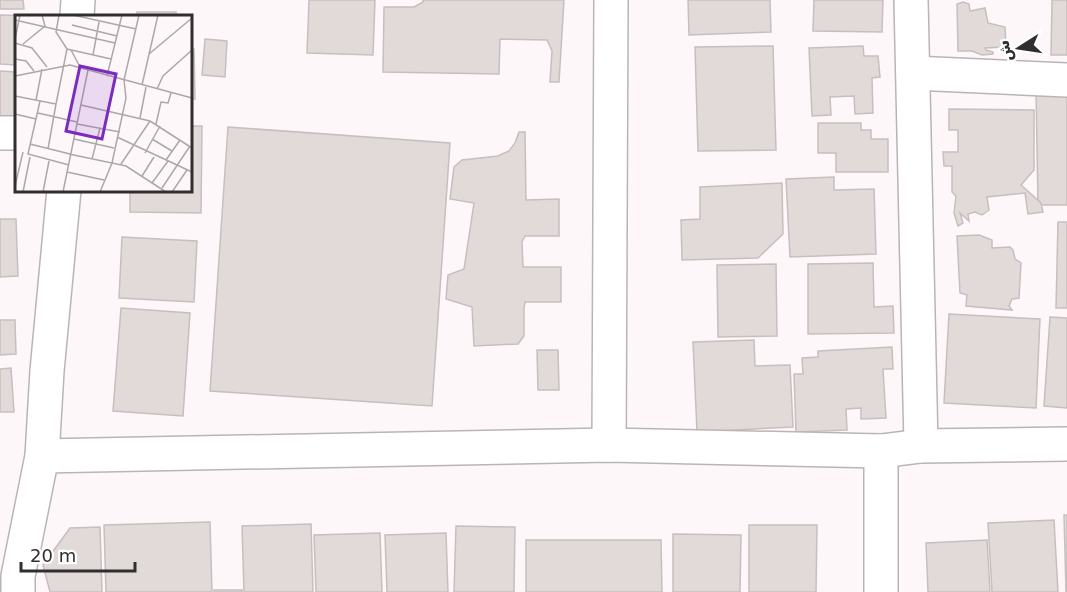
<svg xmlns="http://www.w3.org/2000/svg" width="1067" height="592" font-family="'DejaVu Sans',Cairo,sans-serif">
	<rect width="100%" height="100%" fill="#fef7f9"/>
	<g fill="#e1dad9" stroke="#c7bfbf" stroke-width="1.5">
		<polygon points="0,0 23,0 24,9 0,9"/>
		<polygon points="309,0 375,0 373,55 307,53"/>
		<polygon points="423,0 564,0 559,82 550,82 552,51 547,40 500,39 499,74 383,72 384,7 414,7 423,2"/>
		<polygon points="688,0 770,0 771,32 689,35"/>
		<polygon points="814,0 883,0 882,32 813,31"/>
		<polygon points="1052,0 1067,0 1067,55 1051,55"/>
		<polygon points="963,2 969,4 970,11 985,8 988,23 1005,27 1006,47 985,48 986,50 993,52 993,54 982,55 972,51 958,51 957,4"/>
		<rect x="137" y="12" width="39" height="4"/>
		<polygon points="0,15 35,16 16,16 16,65 0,64"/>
		<polygon points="205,39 227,41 225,77 202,75"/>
		<polygon points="773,46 776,150 698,151 695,47"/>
		<polygon points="863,46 864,56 878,56 880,77 872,78 873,113 855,114 854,96 830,97 831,115 812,116 809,48"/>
		<polygon points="190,49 194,49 195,99 190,99"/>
		<polygon points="0,71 16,72 16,128 0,127"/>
		<polygon points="1036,90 1067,90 1067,205 1038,205"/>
		<polygon points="949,109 1034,110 1034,170 1021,185 1041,203 1043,212 1028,214 1025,193 987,197 989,210 982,215 975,212 968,214 969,221 960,213 963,223 958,226 954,213 956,196 952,192 952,166 944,166 943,152 958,152 958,130 949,130"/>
		<polygon points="818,123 861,123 861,130 871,130 871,139 888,139 888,172 836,172 836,153 818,153"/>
		<polygon points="190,126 202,126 201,213 130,212 130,190 190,190"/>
		<polygon points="228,127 450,143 432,406 210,391"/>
		<polygon points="519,132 525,132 526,200 559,199 559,236 525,236 522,242 523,267 561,267 561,302 525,302 524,308 524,336 518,344 474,346 472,307 446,299 448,275 464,269 474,203 450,199 454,167 462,160 498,156 509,151 515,143"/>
		<polygon points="834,177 834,190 874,189 876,254 790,257 786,179"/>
		<polygon points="782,183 783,234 758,258 682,260 681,220 700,219 700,187"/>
		<polygon points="0,219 16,219 18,276 0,277"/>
		<polygon points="1058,222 1067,222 1067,308 1056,308"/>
		<polygon points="979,235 992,240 992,248 1010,247 1013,250 1015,259 1021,263 1019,298 1012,299 1009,306 1012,310 966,306 967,295 960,293 957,236"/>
		<polygon points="122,237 197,241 194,302 119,298"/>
		<polygon points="873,263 874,307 893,306 894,333 808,334 808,264"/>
		<polygon points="776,264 777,336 718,337 717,265"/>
		<polygon points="121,308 190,313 183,416 113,411"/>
		<polygon points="949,314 1040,319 1036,408 944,403"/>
		<polygon points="1050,317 1067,318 1067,408 1044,406"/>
		<polygon points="0,320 15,320 16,354 0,355"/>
		<polygon points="754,340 755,366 790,365 793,427 697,432 693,342"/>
		<polygon points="892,347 893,369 883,369 886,418 861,419 861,408 846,409 847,430 796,432 794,374 803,374 802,358 818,357 818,351"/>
		<polygon points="537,350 558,350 559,390 538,390"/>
		<polygon points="11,368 14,412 0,412 0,369"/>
		<polygon points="1064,515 1067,515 1067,592 1066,592"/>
		<polygon points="1054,520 1058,592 992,592 988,523"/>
		<polygon points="210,522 212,592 106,592 104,525"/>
		<polygon points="311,524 313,592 244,592 242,526"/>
		<polygon points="749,525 817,525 816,592 749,592"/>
		<polygon points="456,526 515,527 514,592 454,592"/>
		<polygon points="100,527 102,592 50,592 43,565 70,528"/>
		<polygon points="380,533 382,592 316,592 314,535"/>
		<polygon points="446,533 448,592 387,592 385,535"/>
		<polygon points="673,534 741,535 740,592 673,592"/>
		<polygon points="526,540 661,540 662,592 526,592"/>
		<polygon points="987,540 990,592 928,592 926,543"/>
		<rect x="214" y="590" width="28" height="2"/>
	</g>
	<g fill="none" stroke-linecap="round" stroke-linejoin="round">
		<defs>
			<g id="minor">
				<polyline points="911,0 921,446"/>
				<polyline points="77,16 78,0"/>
				<polyline points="913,73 1067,80"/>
				<polyline points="0,133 16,133"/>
				<polyline points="609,445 611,0"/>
				<polyline points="881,451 881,592"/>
				<polyline points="42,456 609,445 881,451 921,446 1067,444"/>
				<polyline points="18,592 18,576 42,456 47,371 64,190"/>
			</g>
		</defs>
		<use href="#minor" stroke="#bbb4b6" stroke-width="36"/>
		<use href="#minor" stroke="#fff" stroke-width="33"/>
	</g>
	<g transform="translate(15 15)">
		<rect width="177" height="177" fill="#fef7f9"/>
		<path fill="none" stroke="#aca7a8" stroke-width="1.5" d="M58,0L121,14M124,0L109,65L111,83L97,148L111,151L151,177M0,5L100,28M57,10L102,21M0,24L5,0M0,28L17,33L32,52M8,29L30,11L27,0M52,34L96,44M56,35L65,52M134,39L177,3M78,40L84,7M0,44L11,46L19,56M0,61L55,50L177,83M92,61L107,0M127,70L143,0M142,74L148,61L177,35M0,81L41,89L33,134M21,85L27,54M25,86L13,139L54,150M41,89L52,34L41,17L44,0M66,90L135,106L177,133M23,98L62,107M0,99L21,104M125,103L131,72M62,109L105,117M141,109L146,87L153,88L156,78M102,122L177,157M59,124L99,133M137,124L157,136M15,129L55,139M130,138L145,111M54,139L97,148L85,177M77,144L85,113M151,145L165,125M106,149L135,106M52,157L89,165M127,161L139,142M137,168L153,146M0,171L8,137M147,173L175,131M8,177L15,142M28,177L34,146M48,177L73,55M157,177L172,155"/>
		<path fill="#7b2cbf" fill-opacity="0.15" stroke="#7b2cbf" stroke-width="3" d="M65,51L101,59L87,124L51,116Z"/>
		<rect width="177" height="177" fill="none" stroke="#302e2e" stroke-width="3"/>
	</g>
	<g transform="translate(1019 48) rotate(258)" stroke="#ffffff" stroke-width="4.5" paint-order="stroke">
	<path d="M0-4.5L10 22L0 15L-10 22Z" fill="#302e2e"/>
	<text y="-9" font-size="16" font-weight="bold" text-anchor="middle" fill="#302e2e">ش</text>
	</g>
	<path d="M21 562v9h114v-9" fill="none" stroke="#302e2e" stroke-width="3"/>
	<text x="30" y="562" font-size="18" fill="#302e2e" stroke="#ffffff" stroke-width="4.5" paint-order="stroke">20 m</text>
</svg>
